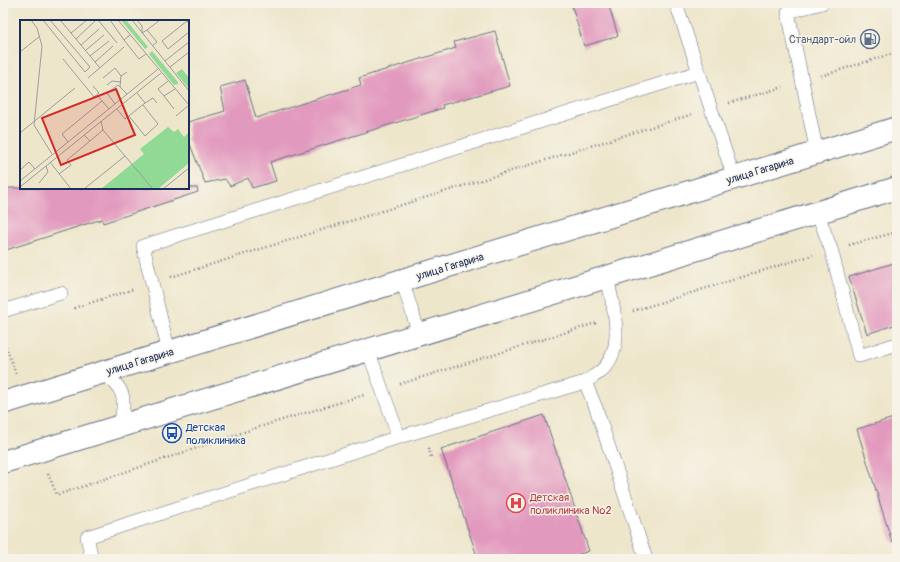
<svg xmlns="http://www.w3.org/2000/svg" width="900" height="562" font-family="Pangolin,sans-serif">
	<rect width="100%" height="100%" fill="#f7f3e8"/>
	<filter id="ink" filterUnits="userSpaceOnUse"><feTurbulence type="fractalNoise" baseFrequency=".025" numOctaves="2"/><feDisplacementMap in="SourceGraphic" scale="8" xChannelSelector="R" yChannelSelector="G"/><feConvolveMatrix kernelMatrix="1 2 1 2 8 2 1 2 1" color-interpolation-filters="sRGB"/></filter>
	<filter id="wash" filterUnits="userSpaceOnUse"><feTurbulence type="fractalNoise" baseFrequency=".012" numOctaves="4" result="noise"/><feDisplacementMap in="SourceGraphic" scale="16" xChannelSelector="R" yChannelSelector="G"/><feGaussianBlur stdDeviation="0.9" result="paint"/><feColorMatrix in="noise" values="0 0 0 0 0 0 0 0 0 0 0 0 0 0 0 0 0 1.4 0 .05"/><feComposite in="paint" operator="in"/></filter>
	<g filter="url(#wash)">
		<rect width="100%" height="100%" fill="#eee6cb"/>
		<g id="blocks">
			<g fill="#e299be">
				<polygon points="571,3 608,3 618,36 584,46"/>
				<polygon points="495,31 510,86 442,105 443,108 270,162 276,181 252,188 248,178 230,186 225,179 205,183 188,139 188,122 225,111 220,87 245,80 256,118 361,85 359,78 456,48 454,42"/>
				<polygon points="3,188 197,188 198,192 103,223 102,219 3,251"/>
				<polygon points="897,262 897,324 867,334 849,277"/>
				<polygon points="544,415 589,551 565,559 478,559 441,449"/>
				<polygon points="897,417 897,541 892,542 857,429"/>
			</g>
		</g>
	</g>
	<g filter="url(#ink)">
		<use href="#blocks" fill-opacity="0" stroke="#656f84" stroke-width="1"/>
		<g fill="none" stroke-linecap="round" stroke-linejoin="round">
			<defs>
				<g id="lane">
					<polyline points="676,3 734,178"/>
					<polyline points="817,153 788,12 822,3"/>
					<polyline points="817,212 831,249 859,356 897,344"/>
					<path d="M607,276C612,305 627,347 602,370C597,375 590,378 585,382L596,408L646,559"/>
					<polyline points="402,280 419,334"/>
					<polyline points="3,311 61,293"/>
					<polyline points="169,352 143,246 699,72"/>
					<path d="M102,373C126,388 126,399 120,426"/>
					<polyline points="399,437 585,382"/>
					<polyline points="92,559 87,537 399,437 368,350"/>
				</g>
				<g id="secondary">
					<polyline points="3,403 897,128"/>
					<polyline points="3,462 897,188"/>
				</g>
			</defs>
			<use href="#lane" stroke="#656f84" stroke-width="14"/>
			<use href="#secondary" stroke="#656f84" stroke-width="24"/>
			<g stroke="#656f84" stroke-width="2.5" stroke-dasharray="1 3" stroke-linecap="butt">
				<polyline points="821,76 897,52"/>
				<polyline points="729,103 783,87"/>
				<polyline points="849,245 897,232"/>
				<polyline points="171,277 693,114"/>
				<polyline points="74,308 134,289"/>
				<polyline points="633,311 813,255"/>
				<polyline points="3,339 16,374"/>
				<polyline points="400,384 596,323"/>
				<polyline points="429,448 431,457"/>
				<polyline points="48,474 57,495 256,428 364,395"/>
			</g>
			<use href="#lane" stroke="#fff" stroke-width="13"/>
			<use href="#secondary" stroke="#fff" stroke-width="22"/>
		</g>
	</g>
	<defs>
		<symbol id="fuel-ring" viewBox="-11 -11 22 22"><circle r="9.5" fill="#f7f3e8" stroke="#5c6f8a" stroke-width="1.5"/><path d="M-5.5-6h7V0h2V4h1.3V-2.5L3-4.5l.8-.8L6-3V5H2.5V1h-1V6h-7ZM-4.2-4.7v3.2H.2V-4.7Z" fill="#5c6f8a"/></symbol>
		<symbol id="bus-ring" viewBox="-11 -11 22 22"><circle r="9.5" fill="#f7f3e8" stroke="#1a4fb4" stroke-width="1.5"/><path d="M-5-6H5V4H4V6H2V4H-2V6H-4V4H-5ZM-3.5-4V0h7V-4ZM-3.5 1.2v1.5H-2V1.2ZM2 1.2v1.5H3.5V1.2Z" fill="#1a4fb4"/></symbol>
		<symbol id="hospital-ring" viewBox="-11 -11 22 22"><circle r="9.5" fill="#f7f3e8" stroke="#e0444e" stroke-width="1.5"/><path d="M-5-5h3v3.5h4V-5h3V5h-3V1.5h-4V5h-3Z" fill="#e0444e"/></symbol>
	</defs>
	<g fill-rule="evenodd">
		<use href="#fuel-ring" x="859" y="28" width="22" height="22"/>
		<use href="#bus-ring" x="161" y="422" width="22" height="22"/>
		<use href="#hospital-ring" x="505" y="492" width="22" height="22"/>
	</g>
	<g text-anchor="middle" stroke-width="3" stroke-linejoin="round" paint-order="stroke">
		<g font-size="11" fill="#4e5e75" stroke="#f7f3e8" text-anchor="end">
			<text x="856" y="43">Стандарт-ойл</text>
		</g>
		<g font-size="11" fill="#1b2f5e" stroke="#f7f3e8">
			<text transform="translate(760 170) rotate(-17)" y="4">улица Гагарина</text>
			<text transform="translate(450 266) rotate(-17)" y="4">улица Гагарина</text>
			<text transform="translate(140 361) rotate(-17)" y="4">улица Гагарина</text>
		</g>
		<g font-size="11" fill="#164399" stroke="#f7f3e8" text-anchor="start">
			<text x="186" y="431">Детская<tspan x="186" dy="13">поликлиника</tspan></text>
		</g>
		<g font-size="11" fill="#be3a42" stroke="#f7f3e8" text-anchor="start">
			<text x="530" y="501">Детская<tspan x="530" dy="13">поликлиника №2</tspan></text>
		</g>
	</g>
	<g transform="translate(20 20)">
		<rect width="169" height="169" fill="#eee6cb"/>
		<path d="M101,0H106L128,27L125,29ZM132,31L158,62V64L154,65L129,34ZM162,49L169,58V69L156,53ZM148,107L154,112L158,109L164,117L169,112V143L138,169H81L124,134L120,129Z" fill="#91da96"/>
		<path fill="none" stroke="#9a9d9f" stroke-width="1" d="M11,0L17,8L22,26L14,105L32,134M23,0L65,52L70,47L30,0M78,0L97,23M90,0L104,20M98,0L169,85M112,0L169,71M117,0L122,6V13M41,1L80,48M169,4L167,1L142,21L148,29L169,12M127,10L140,0M51,13L67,0M122,13L127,10L137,22L132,26M110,15L104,20L119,39L126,34M56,19L75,1M61,25L79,9M66,30L84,15M0,32L20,16M70,36L89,21M43,39L74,77L79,73L73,66M145,41L169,22M75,42L93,26M150,47L169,32M68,58L104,27M83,58L95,48L101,56M148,61L138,69L144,76L155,69M87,65L92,61L101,62M100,67L101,56L107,52M77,75L89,89M144,76L154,89M125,83L133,78L137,83M95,84L87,73L98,65L107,74M97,89L105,99L125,83L117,73M109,96L125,116L138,104L123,85M156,96L169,85M81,101L83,110L133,169M0,113L55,68M70,121L83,110M48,122L42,114L82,81M30,142L51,169M0,150L9,142L15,149M39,154L51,145L47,140L70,121L64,115M0,161L138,49M19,163L28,152L26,146M0,167L141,53M64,169L105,136M143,169L169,148"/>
		<path fill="#d62828" fill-opacity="0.15" stroke="#d62828" stroke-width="2" d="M96,69L115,115L41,145L22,98Z"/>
		<rect width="169" height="169" fill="none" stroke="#1b2f5e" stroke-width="2"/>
	</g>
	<rect width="900" height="562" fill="none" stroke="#f7f3e8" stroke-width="16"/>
</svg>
